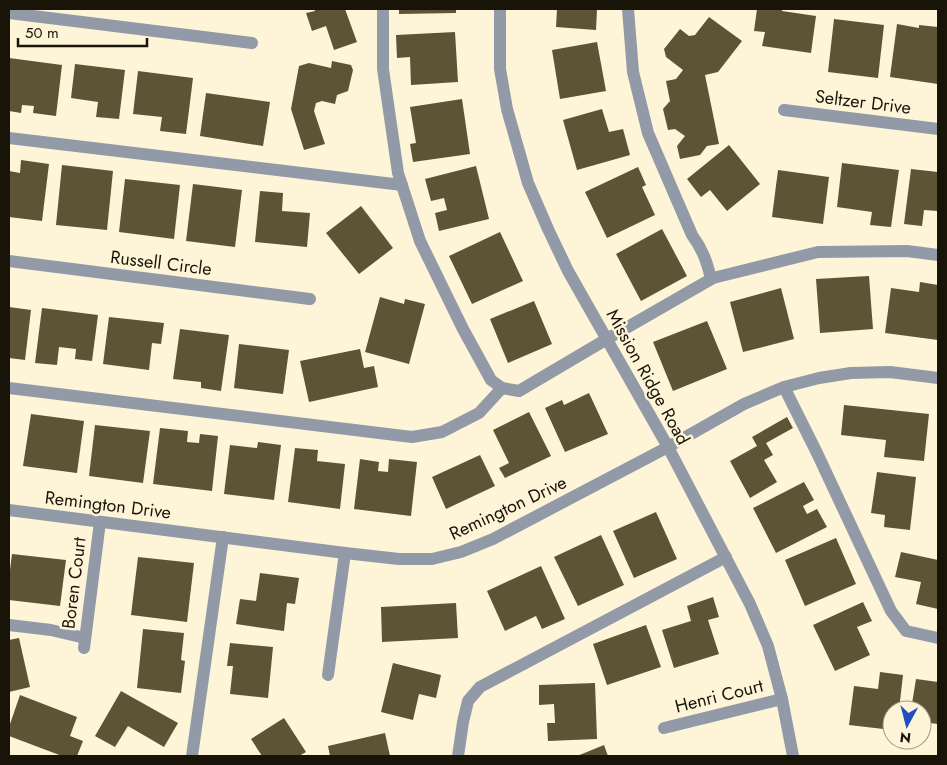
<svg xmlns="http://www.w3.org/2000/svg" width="947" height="765" font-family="Jost,sans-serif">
	<rect width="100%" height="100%" fill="#fef5d9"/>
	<g fill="#5d5335">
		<polygon points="314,9 345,9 357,42 334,50 326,26 312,31 306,13 315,11"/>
		<polygon points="399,9 456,9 456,13 399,14"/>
		<polygon points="557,9 597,9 596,30 556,27"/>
		<polygon points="757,9 782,9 782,11 816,16 811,53 762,46 765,32 754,31"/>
		<polygon points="709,17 742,41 718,72 705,75 719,144 707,146 700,155 680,159 677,146 685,136 675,129 668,130 663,109 670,101 666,81 676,79 683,70 666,57 664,49 680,29 689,36 695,35"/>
		<polygon points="834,19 884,25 878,78 828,72"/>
		<polygon points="897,24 919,28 919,25 938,27 938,84 890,77"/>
		<polygon points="455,32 458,82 411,85 410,57 397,58 396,35"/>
		<polygon points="597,42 606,91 560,99 552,50"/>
		<polygon points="9,58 62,65 56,116 33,113 34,106 22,105 21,113 9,111"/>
		<polygon points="332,61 351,65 353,70 348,91 337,95 335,104 322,101 316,103 314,111 325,144 304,150 291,109 299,66 309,63 331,68"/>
		<polygon points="75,64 125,70 119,119 96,117 98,102 71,98"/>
		<polygon points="138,71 193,78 186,134 160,131 162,117 133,114"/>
		<polygon points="206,93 270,102 263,146 200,136"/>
		<polygon points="462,99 470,154 413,162 410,144 416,143 410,107"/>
		<polygon points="602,109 609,132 623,129 630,155 577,170 563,120"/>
		<polygon points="729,145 760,184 727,211 710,190 701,197 687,179"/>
		<polygon points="21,160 49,164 42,221 9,217 9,171 20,173"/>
		<polygon points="842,163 899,170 891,227 870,225 872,212 837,207"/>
		<polygon points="62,165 113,171 107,230 56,225"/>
		<polygon points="476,166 489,219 439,231 435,213 447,210 444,198 431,201 425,179"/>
		<polygon points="638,167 646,185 642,187 655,215 607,238 585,192"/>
		<polygon points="911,169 938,172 938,211 924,210 922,226 904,224"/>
		<polygon points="778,170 829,177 823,224 772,217"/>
		<polygon points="125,179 180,185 174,239 119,232"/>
		<polygon points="193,184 242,190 235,247 186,241"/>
		<polygon points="260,191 283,193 282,211 310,213 307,247 255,242"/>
		<polygon points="361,206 393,248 359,274 326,233"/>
		<polygon points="662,229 687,276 641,301 616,254"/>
		<polygon points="500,232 523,281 472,304 449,256"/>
		<polygon points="869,276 873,329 820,333 816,279"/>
		<polygon points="920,282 938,285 938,340 885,333 891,288 919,292"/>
		<polygon points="781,288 794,339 743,352 730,302"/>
		<polygon points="380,297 404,304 405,299 425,304 409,364 365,352"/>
		<polygon points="534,301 552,344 508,363 490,319"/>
		<polygon points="9,307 31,310 25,360 9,358"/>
		<polygon points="42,308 98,315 92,361 75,359 76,349 59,347 57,365 35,363"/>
		<polygon points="109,317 164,323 161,344 152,343 149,370 103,364"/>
		<polygon points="707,321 727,369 673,391 653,342"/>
		<polygon points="180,329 229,335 221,391 201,388 201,382 173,379"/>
		<polygon points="239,344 289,350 283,394 234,388"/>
		<polygon points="360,349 364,368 374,366 378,387 309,402 300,361"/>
		<polygon points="589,393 608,434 565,452 545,408 562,400 564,405"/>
		<polygon points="844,405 929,414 924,461 884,457 886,440 841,435"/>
		<polygon points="529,412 551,456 505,478 499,468 509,463 493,430"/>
		<polygon points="31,414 84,421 77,473 23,466"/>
		<polygon points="787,417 793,428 766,443 773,455 764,460 777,482 750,498 730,461 757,446 752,437"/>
		<polygon points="95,425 150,431 143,483 89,476"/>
		<polygon points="160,428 188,431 187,442 199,443 200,434 218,436 212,491 153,484"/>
		<polygon points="258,442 281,445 274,500 224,494 230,445 257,448"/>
		<polygon points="295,448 318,450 317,461 345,464 340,509 288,502"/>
		<polygon points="480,455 495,486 446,509 432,477"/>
		<polygon points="360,459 379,462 378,471 388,472 389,459 417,462 411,516 354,509"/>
		<polygon points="877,472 916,477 910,530 884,527 885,515 871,513"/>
		<polygon points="804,482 814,500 803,506 807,514 817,509 827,527 776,553 753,508"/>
		<polygon points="656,512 677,559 634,578 613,531"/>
		<polygon points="601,535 624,585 578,606 554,557"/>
		<polygon points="836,538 856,584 805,606 785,560"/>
		<polygon points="901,552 938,560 938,609 916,604 921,582 895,577"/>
		<polygon points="12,554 66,560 60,606 9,600 9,578"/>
		<polygon points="138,557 194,563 187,622 131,615"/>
		<polygon points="541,566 565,619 542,629 536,616 505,631 487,591"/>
		<polygon points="260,573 299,578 295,604 287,603 284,631 236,624 240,599 256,601"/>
		<polygon points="713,597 719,617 708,620 719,654 674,668 662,630 691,621 687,606"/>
		<polygon points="863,602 872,621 857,627 870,655 835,671 813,625"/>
		<polygon points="456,603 458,638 382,642 381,607"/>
		<polygon points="646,625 661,667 607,685 593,644"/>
		<polygon points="143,629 184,633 181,660 185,661 181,693 137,688"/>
		<polygon points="19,638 30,687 9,692 9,640"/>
		<polygon points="230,643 273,647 268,698 230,694 233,666 227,666"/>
		<polygon points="393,663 441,675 436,698 419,694 413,720 381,712"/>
		<polygon points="880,672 903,675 899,710 892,710 892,730 849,725 854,686 878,689"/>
		<polygon points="916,679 938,682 938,724 922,722 922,710 911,710"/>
		<polygon points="595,683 597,739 548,741 547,723 555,723 554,704 539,705 539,685"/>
		<polygon points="121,691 178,723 164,747 128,726 115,747 95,736"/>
		<polygon points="20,695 77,717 70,736 83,741 77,756 62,756 9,736 9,727"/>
		<polygon points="284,718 306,752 299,756 262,756 251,739"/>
		<polygon points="385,733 390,756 330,756 328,746"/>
		<polygon points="604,745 608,756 577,756"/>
	</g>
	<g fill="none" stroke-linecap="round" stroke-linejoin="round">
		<g stroke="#9299a7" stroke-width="12">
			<polyline points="383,9 383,69 398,173 420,241 463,329 491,380 502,388 519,391 607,339 713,278 818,252 907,251 938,255"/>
			<polyline points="500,9 500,69 507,109 528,183 548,229 568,271 668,447 750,604 768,646 782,699 793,756"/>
			<path d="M628,9L633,72L648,133L692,235C703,250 707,262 711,279"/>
			<polyline points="9,13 252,43"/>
			<polyline points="784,110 938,129"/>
			<polyline points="9,138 402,185"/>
			<polyline points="9,261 310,299"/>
			<polyline points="784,387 817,453 891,611 906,631 938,638"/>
			<polyline points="9,388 412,437 442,432 479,413 502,388"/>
			<polyline points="9,510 345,553 399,559 432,559 461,552 493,539 668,447 744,404 784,387 819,378 851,373 890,372 938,378"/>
			<polyline points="9,625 51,630 85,638"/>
			<polyline points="84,648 100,522"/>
			<polyline points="328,675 345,553"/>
			<polyline points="664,728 782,699"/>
			<polyline points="192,756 223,537"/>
			<polyline points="458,756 463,722 468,701 480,687 726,557"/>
		</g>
	</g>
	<g text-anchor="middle" stroke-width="5" stroke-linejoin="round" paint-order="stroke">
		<g font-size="18" fill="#181408" stroke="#fef5d9">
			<text transform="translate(863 102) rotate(7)" y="6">Seltzer Drive</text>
			<text transform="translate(161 263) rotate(7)" y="6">Russell Circle</text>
			<text transform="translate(648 377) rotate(61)" y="6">Mission Ridge Road</text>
			<text transform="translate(108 505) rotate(7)" y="6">Remington Drive</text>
			<text transform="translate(508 508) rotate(-25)" y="6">Remington Drive</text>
			<text transform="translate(74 583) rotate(-83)" y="6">Boren Court</text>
			<text transform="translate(719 696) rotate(-14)" y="6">Henri Court</text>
		</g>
	</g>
	<rect width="947" height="765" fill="none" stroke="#181408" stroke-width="20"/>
	<g transform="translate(907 725) rotate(187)"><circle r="24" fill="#fef5d9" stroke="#a29b85"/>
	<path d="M0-4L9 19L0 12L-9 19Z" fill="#1e51bd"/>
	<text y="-8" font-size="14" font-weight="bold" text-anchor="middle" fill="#181408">N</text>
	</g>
	<path d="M18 38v8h129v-8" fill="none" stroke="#181408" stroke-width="2.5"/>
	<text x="25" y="38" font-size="15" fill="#181408" stroke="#fef5d9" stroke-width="4" paint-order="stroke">50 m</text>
</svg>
